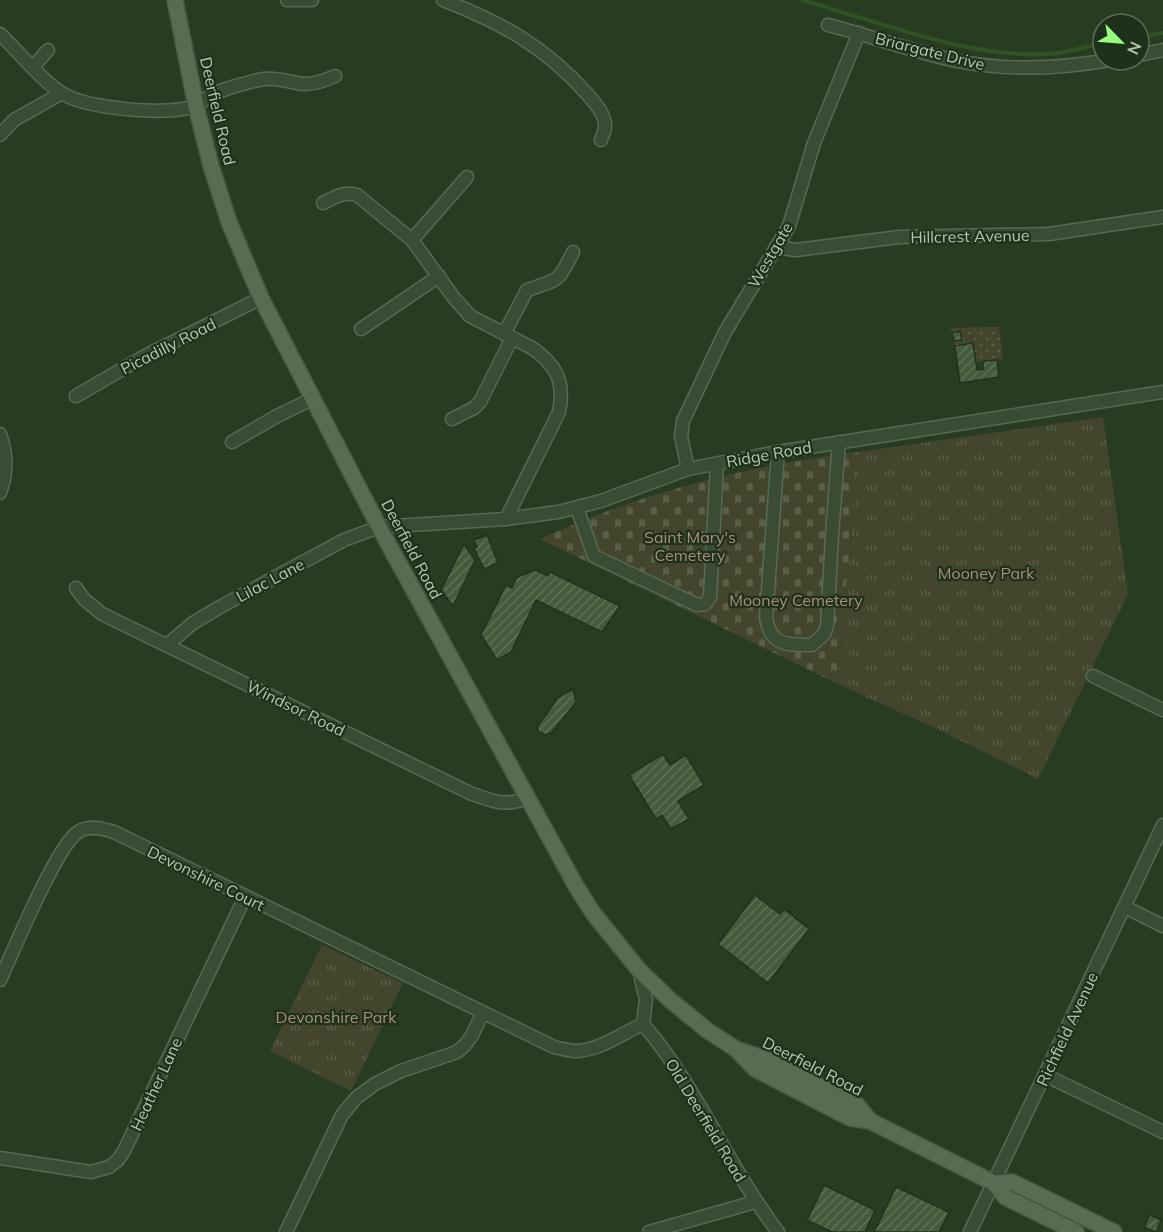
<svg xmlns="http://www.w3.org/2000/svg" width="1163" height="1232" font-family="Mulish,sans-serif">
	<defs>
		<pattern id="cemetery-stones" width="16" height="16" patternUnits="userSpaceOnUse" patternTransform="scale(1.5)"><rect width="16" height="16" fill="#43462c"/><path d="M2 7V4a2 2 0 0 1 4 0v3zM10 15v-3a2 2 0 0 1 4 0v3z" fill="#5c5f48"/></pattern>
		<pattern id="park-tufts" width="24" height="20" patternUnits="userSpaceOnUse" patternTransform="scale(1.5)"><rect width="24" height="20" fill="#43462c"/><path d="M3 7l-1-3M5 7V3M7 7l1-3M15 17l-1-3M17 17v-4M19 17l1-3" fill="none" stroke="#5c5f48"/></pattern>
		<pattern id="garden-dots" width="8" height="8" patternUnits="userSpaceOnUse" patternTransform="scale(1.5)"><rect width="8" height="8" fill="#43462c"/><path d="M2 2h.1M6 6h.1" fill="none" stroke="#5c5f48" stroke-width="1.8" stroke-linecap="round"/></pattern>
		<pattern id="building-hatch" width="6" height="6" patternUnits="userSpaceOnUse" patternTransform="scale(1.5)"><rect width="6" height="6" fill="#445b3c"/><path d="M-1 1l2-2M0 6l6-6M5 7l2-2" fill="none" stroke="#5d7156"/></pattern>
	</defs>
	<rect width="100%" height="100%" fill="#273c21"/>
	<path fill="url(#cemetery-stones)" d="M858,452L838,684L540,539C640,493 748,465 858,452Z"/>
	<g fill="url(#park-tufts)">
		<polygon points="1103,417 1128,594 1038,779 939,730 838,684 858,452"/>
		<polygon points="322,945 403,983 351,1091 270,1051"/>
	</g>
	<polygon fill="url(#garden-dots)" points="999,327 1003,359 976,362 973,344 955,346 951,328"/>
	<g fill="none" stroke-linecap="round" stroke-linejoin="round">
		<g stroke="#305325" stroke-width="4">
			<path d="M802,0C879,22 978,62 1058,53C1073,51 1088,46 1103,43"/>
			<polyline points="1139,37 1163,33"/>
		</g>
	</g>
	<g fill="url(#building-hatch)" stroke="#21331c" stroke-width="1.5">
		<polygon points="960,331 962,340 954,341 952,333"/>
		<polygon points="973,343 977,370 983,369 983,361 997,360 999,377 960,383 955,346"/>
		<polygon points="487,535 498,563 484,569 474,548 477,547 474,540"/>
		<polygon points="464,544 475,560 453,606 441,590"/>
		<polygon points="536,570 548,576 550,572 620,606 602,632 536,600 511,652 497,660 481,635 506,585 512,588 517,577"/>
		<polygon points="573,689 576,702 552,732 546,735 539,732 537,727 556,701 554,700"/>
		<polygon points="663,754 670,765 686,755 704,785 678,801 689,819 671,829 662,815 656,819 629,775"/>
		<polygon points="755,895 780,914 784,909 809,929 768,983 718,944"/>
		<polygon points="824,1185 875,1210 865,1232 832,1232 807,1220"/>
		<polygon points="896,1187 949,1212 939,1232 874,1232"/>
		<polygon points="1150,1215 1161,1220 1156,1232 1144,1227"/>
	</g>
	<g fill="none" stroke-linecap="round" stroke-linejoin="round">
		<defs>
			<g id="minor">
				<polyline points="287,0 312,0"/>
				<path d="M443,0C502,23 546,47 588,95C595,103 606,115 605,127C605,131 602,136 601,140"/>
				<path d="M828,25C871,36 914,52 957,61C1008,71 1058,69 1109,60"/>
				<path d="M0,34C18,51 43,82 63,94C90,109 163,115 193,107C200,105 205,98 212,95C222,89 252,81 264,79C279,77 291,83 305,84C315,84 326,80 335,76"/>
				<polyline points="1139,55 1163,50"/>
				<polyline points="33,67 48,50"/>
				<polyline points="0,135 14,120 62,93"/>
				<path d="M323,203C335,197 344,191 357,195L412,240L454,298L470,316L532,348C557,365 565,383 559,412L506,519"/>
				<polyline points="412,240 467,177"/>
				<polyline points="776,247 796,250 899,237 1049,234 1163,217"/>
				<polyline points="361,329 439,276"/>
				<path d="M504,334L527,290C559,279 558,283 573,252"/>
				<polyline points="76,396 145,356 261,298"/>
				<polyline points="452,419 474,408 480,402 512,338"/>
				<path d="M0,434C7,453 7,474 0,493"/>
				<polyline points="232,442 277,416 312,399"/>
				<path d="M778,452L766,617C770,646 787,645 812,645L824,634L827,626L832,535L839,442"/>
				<polyline points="688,469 681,436 683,421 725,332 789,226 814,143 859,33"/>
				<polyline points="577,508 594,556 697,605 705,604 710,597 717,463"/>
				<path d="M76,588L84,599L102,614L472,794C496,802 502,806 527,799"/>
				<polyline points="167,645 193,623 220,607 344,540 379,527 506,519 558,512 601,501 688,469 778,452 1163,392"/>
				<polyline points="1093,676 1163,710"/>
				<polyline points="1125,907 1163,926"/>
				<path d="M639,970L646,1000L643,1024C697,1087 728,1166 778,1232"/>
				<path d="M0,980C13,952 57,845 78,832C89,825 102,828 114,832L554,1047C562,1049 570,1051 577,1051C600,1050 623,1033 643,1024"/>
				<polyline points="1045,1075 1163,1132"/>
				<polyline points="0,1158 91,1172 109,1167 118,1160 124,1151 245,897"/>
				<polyline points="286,1232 342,1115 356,1098 375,1084 401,1071 457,1052 465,1045 471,1037 483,1013"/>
				<polyline points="649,1232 755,1202"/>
				<polyline points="970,1232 1163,825"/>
			</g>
			<g id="major">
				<polyline points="175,0 196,106 211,166 229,222 261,298 379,527 576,886 593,913 639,970 670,1000 708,1031 736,1049 755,1069 850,1118 870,1121 994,1183 1005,1197 1076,1232"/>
				<polyline points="738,1050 763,1058 857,1105 870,1121"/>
				<polyline points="994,1183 1012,1182 1114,1232"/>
			</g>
		</defs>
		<use href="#minor" stroke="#576a53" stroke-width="15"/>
		<use href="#major" stroke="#465841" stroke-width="18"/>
		<use href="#minor" stroke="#3a4c34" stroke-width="12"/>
		<use href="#major" stroke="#586c52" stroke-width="15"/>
	</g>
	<g text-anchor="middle" stroke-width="4.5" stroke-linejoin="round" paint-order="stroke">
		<g font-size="16" fill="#b4c8b0" stroke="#1f311a">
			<text transform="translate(930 51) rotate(14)" y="6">Briargate Drive</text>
			<text transform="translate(218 111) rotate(77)" y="6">Deerfield Road</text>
			<text transform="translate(970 236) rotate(-1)" y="6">Hillcrest Avenue</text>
			<text transform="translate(770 255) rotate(-60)" y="6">Westgate</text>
			<text transform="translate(168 346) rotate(-27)" y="6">Picadilly Road</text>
			<text transform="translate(769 454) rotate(-10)" y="6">Ridge Road</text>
			<text transform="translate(412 549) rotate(62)" y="6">Deerfield Road</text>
			<text transform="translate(270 580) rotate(-28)" y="6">Lilac Lane</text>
			<text transform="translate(296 708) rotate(26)" y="6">Windsor Road</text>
			<text transform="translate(206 878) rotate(26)" y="6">Devonshire Court</text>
			<text transform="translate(1067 1029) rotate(-65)" y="6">Richfield Avenue</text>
			<text transform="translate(813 1066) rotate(27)" y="6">Deerfield Road</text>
			<text transform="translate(156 1084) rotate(-65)" y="6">Heather Lane</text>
			<text transform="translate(706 1120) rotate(59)" y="6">Old Deerfield Road</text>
		</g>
		<g font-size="16" fill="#aa8f7c" stroke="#1f311a">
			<text x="690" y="543">Saint Mary's<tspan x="690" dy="18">Cemetery</tspan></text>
			<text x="986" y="579">Mooney Park</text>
			<text x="796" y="606">Mooney Cemetery</text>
			<text x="336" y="1023">Devonshire Park</text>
		</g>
	</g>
	<g transform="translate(1121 42) rotate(115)"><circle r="28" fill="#1f311a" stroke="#5b6d56" stroke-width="1.5"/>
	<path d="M0-4.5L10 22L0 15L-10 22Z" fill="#98ff7e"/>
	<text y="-9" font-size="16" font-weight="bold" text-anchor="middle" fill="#b4c8b0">N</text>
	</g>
</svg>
